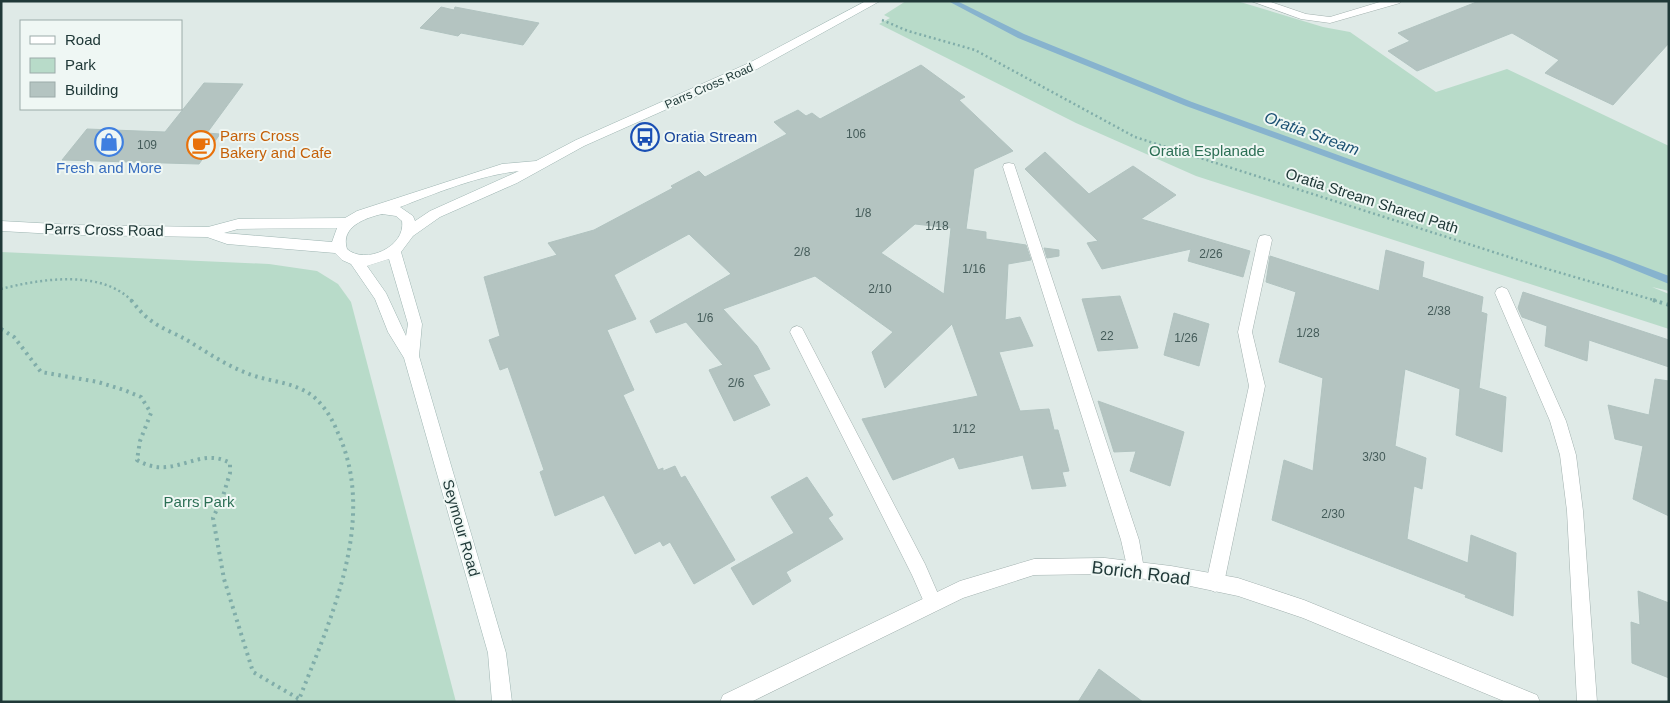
<svg xmlns="http://www.w3.org/2000/svg" width="1670" height="703" font-family="Helvetica,sans-serif">
	<rect width="100%" height="100%" fill="#dfeae7"/>
	<g fill="#b8dbc9">
		<polygon points="906,1 1237,1 1323,27 1350,32 1436,92 1507,69 1669,146 1669,291 1652,287 1669,294 1669,329 1196,176 1076,123 879,24 890,18 884,15"/>
		<polygon points="1,252 269,264 317,271 338,284 351,302 456,702 1,702"/>
	</g>
	<g fill="none" stroke-linecap="round" stroke-linejoin="round">
		<polygon fill="#87b3ce" fill-rule="evenodd" points="948,1 957,1 1024,34 1192,102 1616,256 1669,276 1669,284 1610,260 1186,106 1018,38"/>
	</g>
	<g fill="#b4c4c1" stroke="#b1c3c0" fill-rule="evenodd">
		<polygon points="1479,1 1669,1 1669,43 1613,105 1545,73 1559,60 1512,33 1417,71 1388,51 1410,41 1398,33"/>
		<polygon points="441,7 454,10 455,7 539,23 523,45 461,33 458,36 420,28"/>
		<path d="M921,65L965,97L959,100L1013,151L974,169L966,229L986,232V239L1026,245L1031,260L1008,264L1005,320L1020,317L1033,346L999,352L1020,411L1049,409L1054,430H1058L1069,471L1062,472L1066,486L1032,489L1023,455L959,469L954,457L893,480L862,419L978,396L952,324L885,388L872,352L893,332L815,276L723,309L757,346L770,369L753,375L770,405L734,421L709,370L723,365L686,322L656,333L650,321L731,274L689,234L614,275L636,319L607,330L634,390L623,395L658,470L663,468V471L675,466L681,478L685,476L735,560L694,584L670,542L663,546L660,541L635,554L604,495L555,516L540,472L544,470L508,367L500,370L489,340L500,336L484,277L557,255L548,243L594,230L673,188L671,186L699,171L705,177L787,134L774,122L798,110L806,116L812,113L820,119ZM915,224L951,228L944,294L881,253Z"/>
		<polygon points="204,83 243,84 207,133 220,134 199,164 62,160 87,129 165,132"/>
		<polygon points="1045,152 1089,194 1133,166 1176,195 1141,219 1250,251 1243,277 1188,261 1191,249 1102,269 1087,243 1098,241 1025,169"/>
		<polygon points="1044,248 1059,250 1059,256 1047,258"/>
		<polygon points="1386,250 1424,262 1422,277 1483,297 1481,312 1487,314 1479,388 1506,397 1502,452 1456,435 1460,389 1405,369 1395,446 1426,458 1422,489 1414,486 1407,539 1468,563 1471,535 1516,553 1513,616 1465,597 1466,595 1272,520 1284,460 1313,471 1323,378 1279,362 1296,292 1266,282 1270,256 1379,291"/>
		<polygon points="1523,292 1669,340 1669,367 1589,340 1587,361 1545,346 1547,326 1522,317 1518,308"/>
		<polygon points="1120,296 1138,348 1098,351 1082,299"/>
		<polygon points="1174,313 1209,324 1199,366 1164,355"/>
		<polygon points="1655,379 1669,381 1669,516 1633,499 1643,446 1615,439 1608,405 1649,415"/>
		<polygon points="1098,401 1184,432 1170,486 1130,471 1136,451 1114,452"/>
		<polygon points="807,477 833,515 828,518 843,539 786,572 791,581 753,605 731,568 794,533 771,497"/>
		<polygon points="1638,591 1669,603 1669,678 1632,663 1631,622 1640,625"/>
		<polygon points="1099,669 1143,702 1078,702"/>
	</g>
	<g fill="none" stroke-linecap="round" stroke-linejoin="round">
		<defs>
			<g id="service">
				<polygon points="1009,163 1014,164 1015,167 1139,540 1144,569 1141,575 1135,577 1129,575 1121,540 1003,167 1004,164"/>
				<polygon points="1265,235 1270,236 1272,240 1252,332 1265,386 1224,583 1221,589 1215,592 1209,589 1206,583 1249,386 1238,332 1258,240 1260,236"/>
				<polygon points="1502,287 1507,289 1509,293 1566,421 1576,455 1583,511 1597,702 1577,702 1567,511 1560,455 1550,421 1495,293 1497,289"/>
				<polygon points="797,326 802,328 925,564 942,603 939,609 933,612 927,609 912,575 790,332 792,328"/>
			</g>
			<g id="minor">
				<polygon points="1251,1 1268,1 1306,14 1330,17 1383,1 1401,1 1400,3 1330,23 1301,19"/>
				<polygon points="1105,558 1171,566 1238,578 1304,600 1537,695 1540,702 1506,702 1303,618 1238,596 1171,582 1105,574 1034,575 963,598 751,702 720,702 723,695 960,581 1034,559"/>
			</g>
			<path id="secondary" d="M866,1H880L757,69L584,146L517,183L440,217L413,236L401,252L422,324L419,356L506,653L512,702H492L488,653L404,358L388,332L375,299L351,264L342,260L335,253L227,244L207,237L74,235L1,231V221L74,225L208,227L238,219L345,218L357,211L502,164L536,161L576,140L749,63ZM519,171L430,211L415,221L413,216L400,207C436,193 480,175 519,171ZM382,214L396,216L402,221C406,247 365,265 347,249C340,227 365,218 382,214ZM337,228L332,242L224,233L238,229ZM389,259L408,324L406,336L386,293L367,266Z"/>
		</defs>
		<use href="#service" stroke="#a2b1af" stroke-width="1"/>
		<use href="#minor" stroke="#a2b1af" stroke-width="1"/>
		<use href="#secondary" stroke="#9eb5b2" stroke-width="1"/>
		<g stroke="#80ada9" stroke-width="2.5" stroke-dasharray="2 3" stroke-linecap="butt">
			<polyline points="882,20 908,31 975,50 1135,137 1537,266 1657,301"/>
			<path d="M1,289C40,279 101,269 132,301"/>
		</g>
		<g stroke="#80ada9" stroke-width="4" stroke-dasharray="2.5 4.5" stroke-linecap="butt">
			<path d="M131,300C137,307 142,314 149,319C160,328 174,333 185,339C207,352 228,367 252,375C269,381 287,382 303,390C320,398 331,416 338,433C378,520 330,620 298,702"/>
			<polyline points="1653,300 1669,305"/>
			<path d="M1,329L14,337L41,372L98,382L124,390L141,397L151,413L140,441L137,460C174,482 198,445 230,463V473L223,496L213,518L224,579L253,672L299,699"/>
		</g>
		<use href="#service" fill="#fff" fill-rule="evenodd"/>
		<use href="#minor" fill="#fff" fill-rule="evenodd"/>
		<use href="#secondary" fill="#fff" fill-rule="evenodd"/>
	</g>
	<defs>
		<symbol id="bus-ring" viewBox="-11 -11 22 22"><circle r="9.5" fill="#eff7f4" stroke="#1a4fb4" stroke-width="1.5"/><path d="M-5-6H5V4H4V6H2V4H-2V6H-4V4H-5ZM-3.5-4V0h7V-4ZM-3.5 1.2v1.5H-2V1.2ZM2 1.2v1.5H3.5V1.2Z" fill="#1a4fb4"/></symbol>
		<symbol id="shop-ring" viewBox="-11 -11 22 22"><circle r="9.5" fill="#eff7f4" stroke="#3f7fe0" stroke-width="1.5"/><path d="M-5-2.5h2.3a2.7 3.5 0 0 1 5.4 0H5L5.5 6h-11ZM-1.5-2.5h3a1.5 2.3 0 0 0-3 0Z" fill="#3f7fe0"/></symbol>
		<symbol id="cafe-ring" viewBox="-11 -11 22 22"><circle r="9.5" fill="#eff7f4" stroke="#e8710a" stroke-width="1.5"/><path d="M-5.5-4.5H6V0H3Q3 3.5 0 3.5H-2.5Q-5.5 3.5-5.5 0ZM3-3.2v2h1.7v-2ZM-6 4.5H4V6H-6Z" fill="#e8710a"/></symbol>
	</defs>
	<g fill-rule="evenodd">
		<use href="#bus-ring" x="629" y="121" width="32" height="32"/>
		<use href="#shop-ring" x="93" y="126" width="32" height="32"/>
		<use href="#cafe-ring" x="185" y="129" width="32" height="32"/>
	</g>
	<g text-anchor="middle" stroke-width="4" stroke-linejoin="round" paint-order="stroke">
		<g font-size="12" fill="#203938" stroke="#eff7f4">
			<text transform="translate(709 86) rotate(-24)" y="4">Parrs Cross Road</text>
		</g>
		<g font-size="12" fill="#455c5a">
			<text x="856" y="138">106</text>
			<text x="147" y="149">109</text>
			<text x="863" y="217">1/8</text>
			<text x="937" y="230">1/18</text>
			<text x="802" y="256">2/8</text>
			<text x="1211" y="258">2/26</text>
			<text x="974" y="273">1/16</text>
			<text x="880" y="293">2/10</text>
			<text x="1439" y="315">2/38</text>
			<text x="705" y="322">1/6</text>
			<text x="1308" y="337">1/28</text>
			<text x="1107" y="340">22</text>
			<text x="1186" y="342">1/26</text>
			<text x="736" y="387">2/6</text>
			<text x="964" y="433">1/12</text>
			<text x="1374" y="461">3/30</text>
			<text x="1333" y="518">2/30</text>
		</g>
		<g font-size="15" fill="#c56008" stroke="#eff7f4" text-anchor="start">
			<text x="220" y="141">Parrs Cross<tspan x="220" dy="17">Bakery and Cafe</tspan></text>
		</g>
		<g font-size="15" fill="#164399" stroke="#eff7f4" text-anchor="start">
			<text x="664" y="142">Oratia Stream</text>
		</g>
		<g font-size="15" fill="#2c6f55" stroke="#eff7f4">
			<text x="1207" y="156">Oratia Esplanade</text>
			<text x="199" y="507">Parrs Park</text>
		</g>
		<g font-size="15" fill="#366cbe" stroke="#eff7f4">
			<text x="109" y="173">Fresh and More</text>
		</g>
		<g font-size="15" fill="#203938" stroke="#eff7f4">
			<text transform="translate(1372 201) rotate(18)" y="5">Oratia Stream Shared Path</text>
			<text transform="translate(104 230) rotate(1)" y="5">Parrs Cross Road</text>
			<text transform="translate(461 528) rotate(74)" y="5">Seymour Road</text>
		</g>
		<g font-size="16" font-style="italic" fill="#1c5173" stroke="#eff7f4">
			<text transform="translate(1312 133) rotate(20)" y="6">Oratia Stream</text>
		</g>
		<g font-size="18" fill="#203938" stroke="#eff7f4">
			<text transform="translate(1141 573) rotate(7)" y="6">Borich Road</text>
		</g>
	</g>
	<rect width="1670" height="703" fill="none" stroke="#203938" stroke-width="5"/>
	<rect x="20" y="20" width="162" height="90" fill="#eff7f4" stroke="#9caba9"/>
	<rect x="30" y="36" width="25" height="8" fill="#ffffff" stroke="#9caba9"/>
	<text x="65" y="45" font-size="15" fill="#203938">Road</text>
	<rect x="30" y="58" width="25" height="15" fill="#b8dbc9" stroke="#9caba9"/>
	<text x="65" y="70" font-size="15" fill="#203938">Park</text>
	<rect x="30" y="82" width="25" height="15" fill="#b4c4c1" stroke="#9caba9"/>
	<text x="65" y="95" font-size="15" fill="#203938">Building</text>
</svg>
